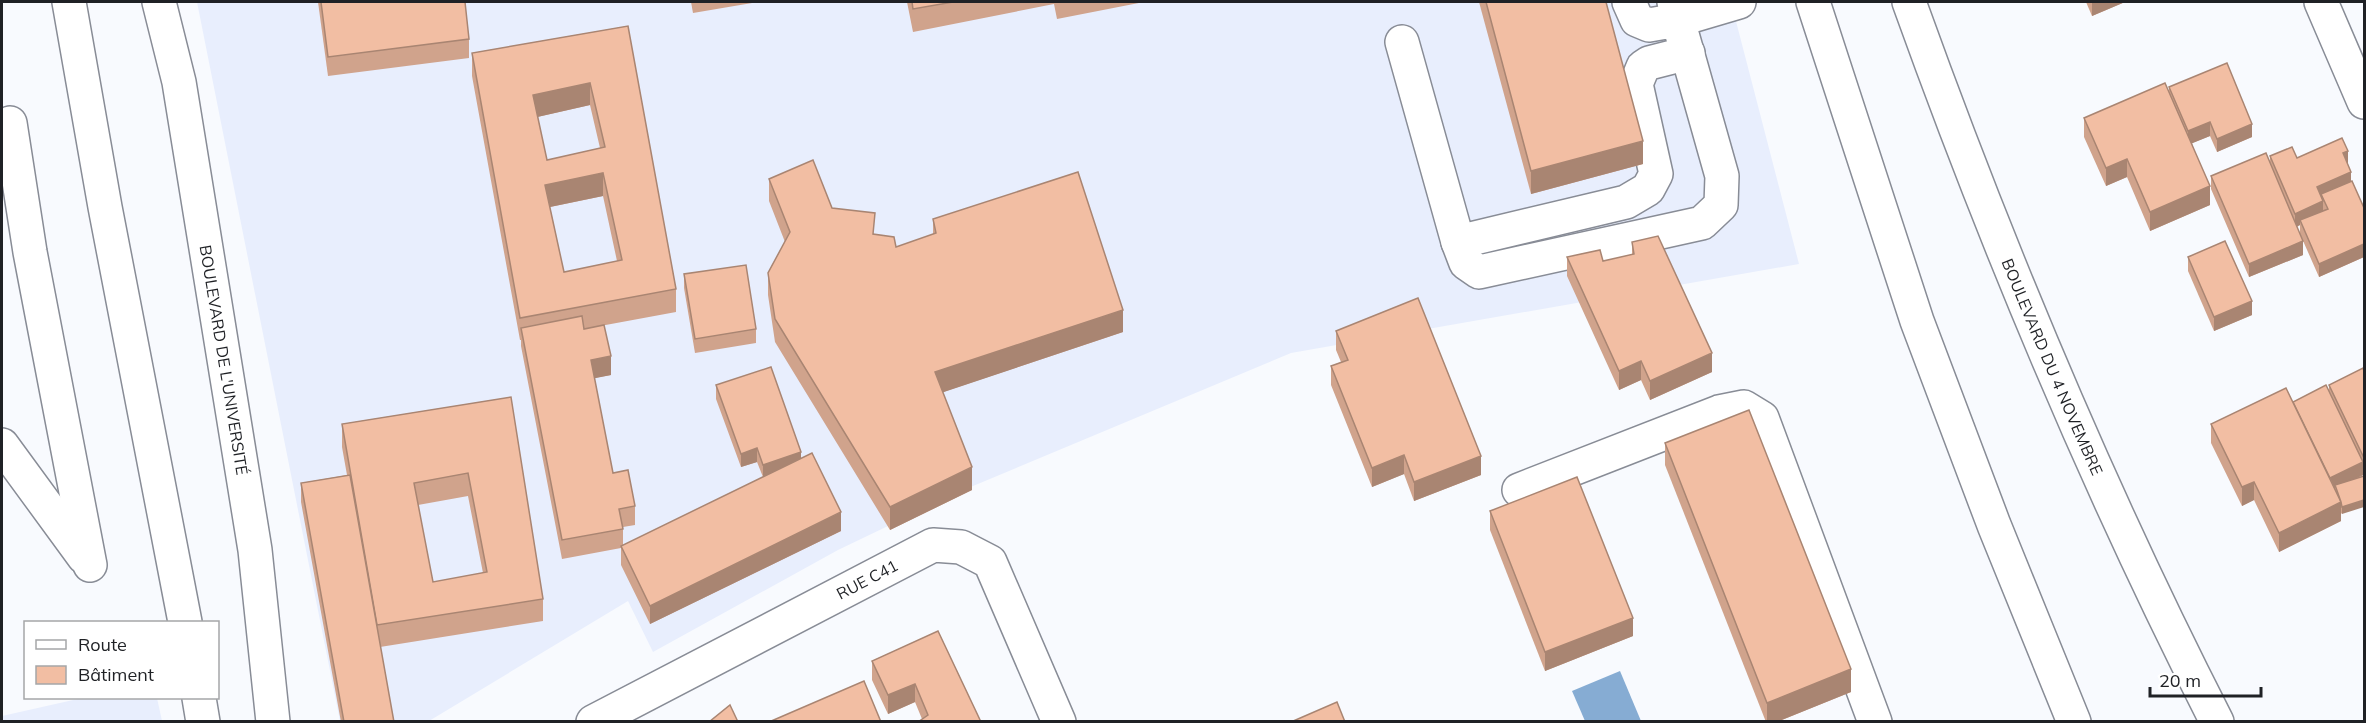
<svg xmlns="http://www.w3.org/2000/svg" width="2366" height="723" font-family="Mulish,sans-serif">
	<rect width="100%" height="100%" fill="#f8fafe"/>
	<g fill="#e8eefd">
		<polygon points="197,2 1731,2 1799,264 1291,353 961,491 838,550 653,652 628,601 429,721 340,721"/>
		<polygon points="82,698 157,698 162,721 2,721 2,716"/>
	</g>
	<polygon fill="#86acd3" points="1620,671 1641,721 1585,721 1572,691"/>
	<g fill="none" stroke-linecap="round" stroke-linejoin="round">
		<defs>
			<g id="minor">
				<polyline points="69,2 105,207 185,622"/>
				<path id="s1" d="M159,2L179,82L255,550L273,722"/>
				<polyline points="1674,2 1678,20 1739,2"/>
				<polyline points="2321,2 2364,102"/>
				<polyline points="1402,42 1458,242 1466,263 1479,272 1702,223 1721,205 1722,176 1678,20 1649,25 1637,20 1629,2"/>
				<polyline points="10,123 30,252 90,565"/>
				<polyline points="1458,242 1626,202 1648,189 1656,174 1636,84 1643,67 1649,63 1688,53"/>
				<polyline points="2,445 84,557"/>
				<polyline points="1519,490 1719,412 1744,407 1762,418 1875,722"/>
				<polyline points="199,698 203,722"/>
				<path id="s2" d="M593,722L933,545L961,547L990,562L1059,722"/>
			</g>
			<g id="major">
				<polyline points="1813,2 1917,321 1994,525 2074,722"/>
				<path id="s3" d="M1909,2C1997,247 2098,489 2217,722"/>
			</g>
		</defs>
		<use href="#minor" stroke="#888c96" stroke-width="36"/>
		<use href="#major" stroke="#888c96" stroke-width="36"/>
		<use href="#minor" stroke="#fff" stroke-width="33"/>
		<use href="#major" stroke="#fff" stroke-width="33"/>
	</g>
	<g fill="#d0a38c" fill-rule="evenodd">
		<polygon points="318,2 465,2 469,39 469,58 328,76"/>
		<polygon points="691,2 758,2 693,13"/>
		<polygon points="907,2 1144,2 1057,19 1054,4 913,32"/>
		<polygon points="1479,2 1606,2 1643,164 1531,194"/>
		<polygon points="2086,2 2125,2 2092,16"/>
		<path d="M628,26L676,289V312L584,329L611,375L594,378L613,473L635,506V525L623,527V546L763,477L757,462L741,467L716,399V385L801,458L841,531L650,624L621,565V548L562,559L521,346V340H520L472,76V53ZM590,105L600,148L547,160L537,117ZM603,196L617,261L564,272L550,207Z"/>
		<polygon points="2169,87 2252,137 2217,152 2210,136 2192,143 2210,205 2150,231 2127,177 2106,186 2084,137 2084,118 2169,92"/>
		<polygon points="2270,156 2297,158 2348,165 2351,181 2364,208 2364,257 2319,277 2300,234 2300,225 2297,227 2303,255 2249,277 2211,189 2211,176 2270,163"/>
		<polygon points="769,179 832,208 896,247 933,235 933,219 1123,332 943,392 972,490 890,530 775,342 768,295 768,273 785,242 769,201"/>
		<polygon points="1632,242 1712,372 1650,400 1641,380 1619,390 1567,276 1567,257 1603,261 1632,255"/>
		<polygon points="2188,257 2252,315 2214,331 2188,271"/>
		<polygon points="684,274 756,329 756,343 695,353 684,288"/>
		<polygon points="1336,331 1481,475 1414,501 1404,474 1372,487 1331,385 1331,366 1341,362 1336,350"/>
		<polygon points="2364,371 2364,472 2363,468 2363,475 2360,477 2342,514 2341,513 2341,521 2279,552 2254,500 2242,506 2211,443 2211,424 2293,402 2329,392 2329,385"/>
		<path d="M511,397L543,599V621L380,647L394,722H341L301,502V483L347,475L342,447V424ZM468,496L483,573L433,582L418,505Z"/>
		<polygon points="1665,443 1851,692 1777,722 1766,722 1665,465"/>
		<polygon points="1490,511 1633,636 1545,671 1490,530"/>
		<polygon points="938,631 981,722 922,719 915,702 888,714 872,680 872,661"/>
	</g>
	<g fill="#a98572">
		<polygon points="2092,2 2125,2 2092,16"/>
		<polygon points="590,83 590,105 533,118 533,95"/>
		<polygon points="2210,122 2210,136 2188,145 2188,131"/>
		<polygon points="2252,124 2252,137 2217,152 2217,139"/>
		<polygon points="1643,141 1643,164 1531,194 1531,171"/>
		<polygon points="2348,151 2348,165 2343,153"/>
		<polygon points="2127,159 2127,177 2106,186 2106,168"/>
		<polygon points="2351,172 2351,186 2321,194 2321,199 2317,187"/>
		<polygon points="603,173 603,196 545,208 545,185"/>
		<polygon points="2210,186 2210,205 2150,231 2150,212"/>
		<polygon points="2323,201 2323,215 2300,220 2300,225 2295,227 2295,214"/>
		<polygon points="2303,241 2303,255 2249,277 2249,264"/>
		<polygon points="2364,244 2364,257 2319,277 2319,264"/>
		<polygon points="2252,301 2252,315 2214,331 2214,317"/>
		<polygon points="1123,310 1123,332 935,395 935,372"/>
		<polygon points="1712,353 1712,372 1650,400 1650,381"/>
		<polygon points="611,356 611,375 591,379 591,360"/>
		<polygon points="1641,361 1641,380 1619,390 1619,371"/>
		<polygon points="757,448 757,462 741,467 741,454"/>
		<polygon points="801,452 801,466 763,479 763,465"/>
		<polygon points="1404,455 1404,474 1372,487 1372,468"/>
		<polygon points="1481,456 1481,475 1414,501 1414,482"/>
		<polygon points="2363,462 2363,475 2336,488 2335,485 2335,489 2330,478"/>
		<polygon points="972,467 972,490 890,530 890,507"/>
		<polygon points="2254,482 2254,500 2242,506 2242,487"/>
		<polygon points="2364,500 2364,507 2342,514 2342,507"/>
		<polygon points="2341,502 2341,521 2279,552 2279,533"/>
		<polygon points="841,512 841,531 650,624 650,606"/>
		<polygon points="1633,618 1633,636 1545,671 1545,652"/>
		<polygon points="1851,669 1851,692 1777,722 1767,722 1767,703"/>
		<polygon points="915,684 915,702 888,714 888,695"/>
	</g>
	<g fill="#f2bea3" stroke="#a98572" stroke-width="1.5" fill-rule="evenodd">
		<polygon points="321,2 465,2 469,39 328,57"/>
		<polygon points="912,2 953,2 913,9"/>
		<polygon points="1486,2 1606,2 1643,141 1531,171"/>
		<path d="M628,26L676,289L520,318L472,53ZM590,83L605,147L547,160L533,95ZM603,173L622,260L564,272L545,185Z"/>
		<polygon points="2227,63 2252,124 2217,139 2210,122 2188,131 2169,87"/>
		<polygon points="2165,83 2210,186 2150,212 2127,159 2106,168 2084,118"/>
		<polygon points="2342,138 2348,151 2343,153 2351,172 2317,187 2323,201 2295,214 2270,156 2292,147 2297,158"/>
		<polygon points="2266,153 2303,241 2249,264 2211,176"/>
		<polygon points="813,160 832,208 875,213 873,234 894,237 896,247 936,233 933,219 1078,172 1123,310 935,372 972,467 890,507 775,319 768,273 790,232 769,179"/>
		<polygon points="2352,181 2364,208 2364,244 2319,264 2300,220 2328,209 2321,194"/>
		<polygon points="1658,236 1712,353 1650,381 1641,361 1619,371 1567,257 1600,250 1603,261 1634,254 1632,242"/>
		<polygon points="2225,241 2252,301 2214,317 2188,257"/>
		<polygon points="746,265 756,329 695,339 684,274"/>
		<polygon points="1418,298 1481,456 1414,482 1404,455 1372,468 1331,366 1348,360 1336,331"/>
		<polygon points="582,316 584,329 604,325 611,356 591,360 613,473 628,470 635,506 619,509 623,529 562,540 521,328"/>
		<polygon points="771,367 801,452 763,465 757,448 741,454 716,385"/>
		<polygon points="2363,368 2364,371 2364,458 2329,385"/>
		<polygon points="2326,385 2363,462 2330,478 2293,402"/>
		<polygon points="2286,388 2341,502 2279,533 2254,482 2242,487 2211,424"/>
		<path d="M511,397L543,599L377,625L342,424ZM468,473L487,572L433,582L414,483Z"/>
		<polygon points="1749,410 1851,669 1767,703 1665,443"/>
		<polygon points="812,453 841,512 650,606 621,546"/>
		<polygon points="350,475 394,722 344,722 301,483"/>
		<polygon points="2364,476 2364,500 2342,507 2341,502 2335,485"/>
		<polygon points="1577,477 1633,618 1545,652 1490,511"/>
		<polygon points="938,631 981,722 918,722 928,715 915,684 888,695 872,661"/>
		<polygon points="864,681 881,722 769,722"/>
		<polygon points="1337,702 1345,722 1291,722"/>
		<polygon points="730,705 738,722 709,722"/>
	</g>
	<g text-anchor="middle" stroke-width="6" stroke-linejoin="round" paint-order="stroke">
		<g font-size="16" fill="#1f2125" stroke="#fff">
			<text dy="6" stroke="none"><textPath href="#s1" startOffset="364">BOULEVARD DE L'UNIVERSITÉ</textPath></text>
			<text dy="6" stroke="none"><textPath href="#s3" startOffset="392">BOULEVARD DU 4 NOVEMBRE</textPath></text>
			<text dy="6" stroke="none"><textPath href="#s2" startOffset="309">RUE C41</textPath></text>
		</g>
	</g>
	<rect width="2366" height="723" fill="none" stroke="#1f2125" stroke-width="6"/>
	<rect x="24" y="621" width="195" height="78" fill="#ffffff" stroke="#a5a6a8" stroke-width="1.5"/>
	<rect x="36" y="640" width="30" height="9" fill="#ffffff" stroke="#a5a6a8" stroke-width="1.5"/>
	<text x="78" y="651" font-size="18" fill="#1f2125">Route</text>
	<rect x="36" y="666" width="30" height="18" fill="#f2bea3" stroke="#a5a6a8" stroke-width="1.5"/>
	<text x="78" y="681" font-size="18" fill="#1f2125">Bâtiment</text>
	<path d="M2150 687v9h111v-9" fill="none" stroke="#1f2125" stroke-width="3"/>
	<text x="2159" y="687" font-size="18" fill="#1f2125" stroke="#ffffff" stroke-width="4.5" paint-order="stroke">20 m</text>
</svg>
